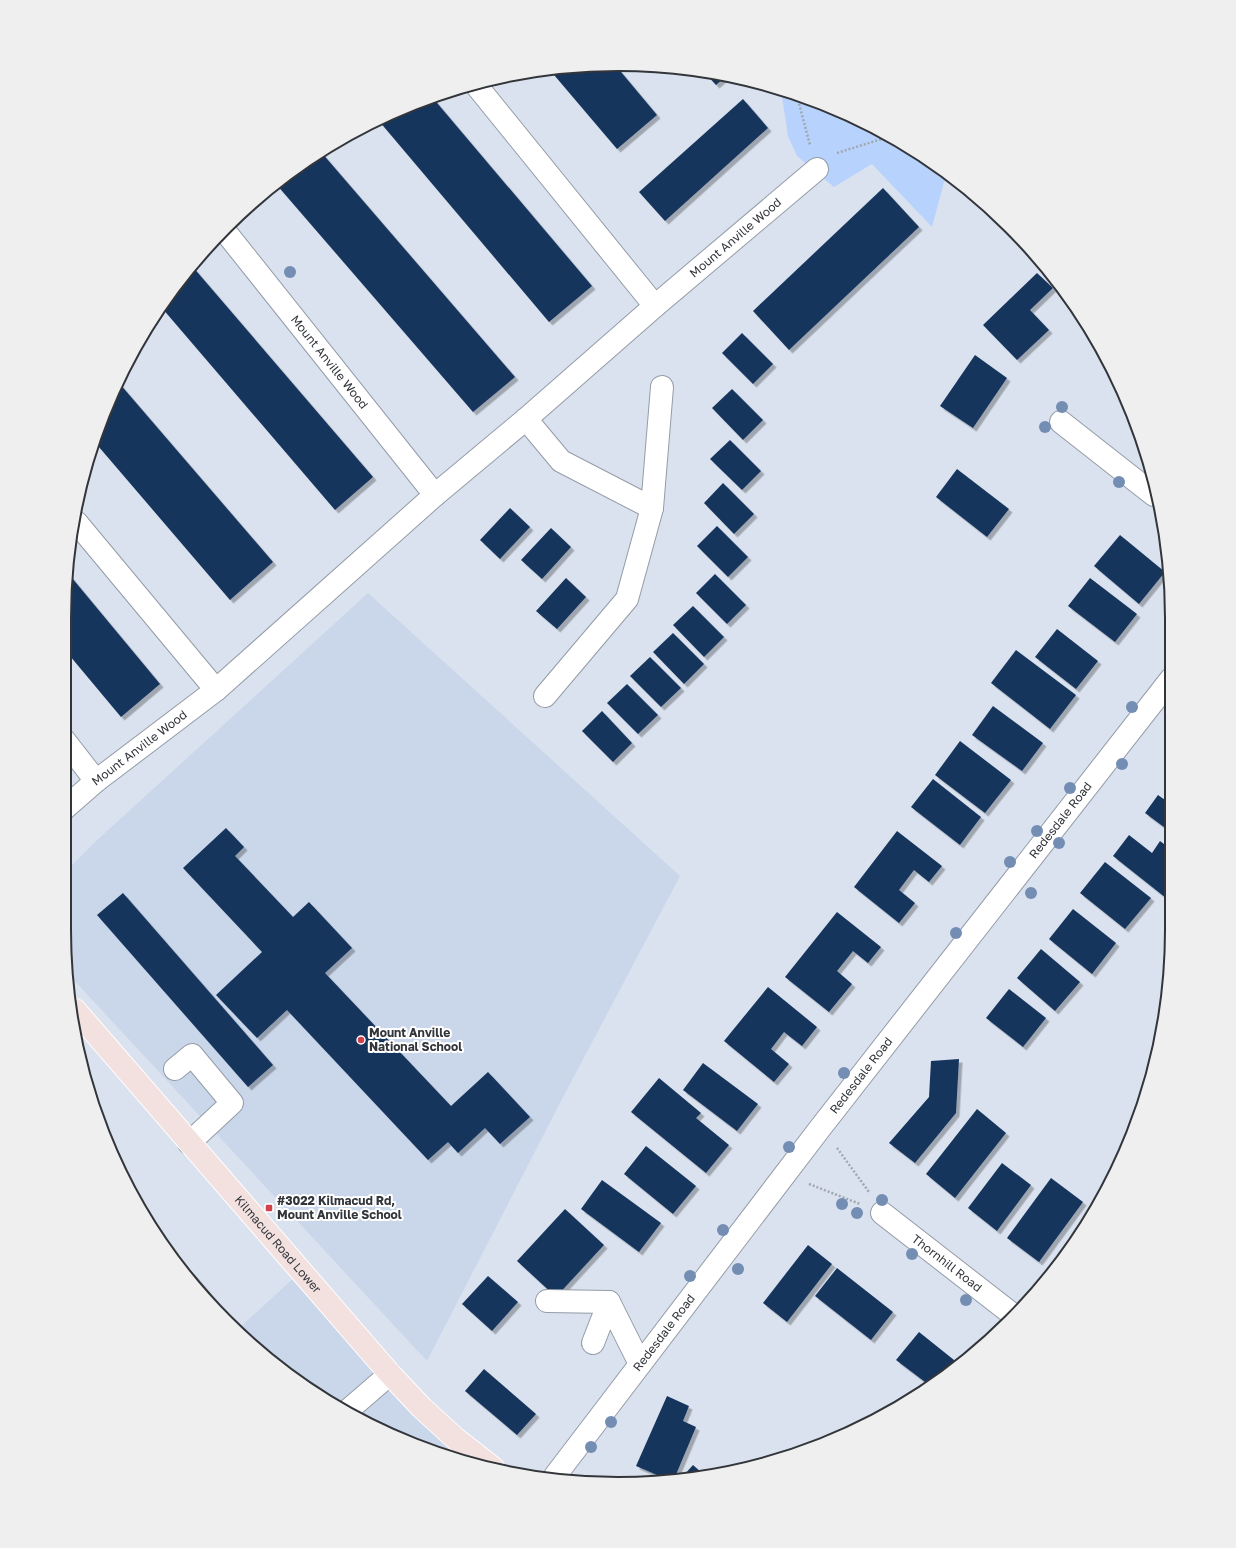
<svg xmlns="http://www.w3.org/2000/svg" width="1236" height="1548" font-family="'Golos Text',sans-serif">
	<defs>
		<filter id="shadow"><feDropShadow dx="3.5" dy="3.5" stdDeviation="0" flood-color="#0004"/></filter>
	</defs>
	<rect width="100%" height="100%" fill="#dae2ef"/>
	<g fill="#cad7ea">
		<polygon points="368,593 680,876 560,1103 427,1361 70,976 64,930 64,873 95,842"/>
		<polygon points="298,1274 474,1465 341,1410 237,1330"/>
	</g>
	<polygon fill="#b7d3fd" points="781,90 863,121 950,175 944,182 932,227 872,164 834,187 797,156 788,136"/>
	<g fill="#19355d" filter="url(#shadow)">
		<polygon points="616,66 657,115 617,149 549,69"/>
		<polygon points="706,74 725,77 716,85"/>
		<polygon points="432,97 592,286 549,322 379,121"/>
		<polygon points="743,99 768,128 665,221 639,192"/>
		<polygon points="321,152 515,377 473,412 276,184"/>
		<polygon points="883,188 919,227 789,350 753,311"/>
		<polygon points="192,266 373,477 335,510 162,308"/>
		<polygon points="1037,273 1053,288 1030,310 1049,330 1017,360 983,325"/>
		<polygon points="742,333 773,364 753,384 722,353"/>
		<polygon points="975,355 1007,378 973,428 940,406"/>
		<polygon points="119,383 273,562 230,600 93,440"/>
		<polygon points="732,389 763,420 743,440 712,408"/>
		<polygon points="730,440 761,471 742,490 710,459"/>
		<polygon points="957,469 1009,509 987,537 936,497"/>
		<polygon points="723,483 754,514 734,534 704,503"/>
		<polygon points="510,508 530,527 500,559 480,540"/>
		<polygon points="717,526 748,557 728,577 697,546"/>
		<polygon points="551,528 571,547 542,579 521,560"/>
		<polygon points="1120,535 1165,572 1139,604 1094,566"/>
		<polygon points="67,572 160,684 121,717 65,650 65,582"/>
		<polygon points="715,574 746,605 727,624 696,593"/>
		<polygon points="566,578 586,597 557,629 536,611"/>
		<polygon points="1090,578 1137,614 1115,642 1068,606"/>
		<polygon points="693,606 724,637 704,657 673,625"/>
		<polygon points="1057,629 1098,661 1076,689 1035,657"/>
		<polygon points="673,633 704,664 684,684 653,652"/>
		<polygon points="1016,650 1076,695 1050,729 991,683"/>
		<polygon points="650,657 681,688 661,707 630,676"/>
		<polygon points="627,684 658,715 638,734 607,703"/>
		<polygon points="993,706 1043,743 1022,771 972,735"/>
		<polygon points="602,711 632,743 613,762 582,731"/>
		<polygon points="960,741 1011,780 985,813 935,775"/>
		<polygon points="933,779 981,817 960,845 911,807"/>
		<polygon points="1158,795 1172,805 1172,833 1145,813"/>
		<polygon points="226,828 244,847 235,856 293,917 309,902 352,948 325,973 451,1106 488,1072 530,1117 500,1144 485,1128 458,1153 448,1142 428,1160 287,1010 257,1038 216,995 262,952 183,868"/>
		<polygon points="897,831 942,866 929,882 914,870 899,890 915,903 899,923 854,887"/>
		<polygon points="1129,835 1152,853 1160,841 1172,850 1172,890 1166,898 1113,856"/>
		<polygon points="1105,862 1151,898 1125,929 1080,893"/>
		<polygon points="123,893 273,1065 248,1087 97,915"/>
		<polygon points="1073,909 1116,943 1092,974 1049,939"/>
		<polygon points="837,912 881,947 868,963 853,951 837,971 852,984 829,1012 785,977"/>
		<polygon points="1041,949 1080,982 1055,1011 1017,978"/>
		<polygon points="768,987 817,1027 802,1046 784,1032 771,1049 789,1064 774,1082 724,1041"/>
		<polygon points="1009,989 1046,1018 1023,1047 986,1018"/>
		<polygon points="959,1059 956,1113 915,1163 889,1143 929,1097 931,1061"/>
		<polygon points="703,1063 758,1104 737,1131 683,1090"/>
		<polygon points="659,1078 701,1113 696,1118 729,1145 706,1173 631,1112"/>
		<polygon points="977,1109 1006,1133 955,1198 926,1174"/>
		<polygon points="646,1146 696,1186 673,1214 624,1174"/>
		<polygon points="1002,1163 1031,1185 997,1231 968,1208"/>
		<polygon points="1051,1178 1083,1202 1039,1262 1007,1238"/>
		<polygon points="602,1180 661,1223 639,1252 581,1209"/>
		<polygon points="565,1209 604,1245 556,1297 517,1261"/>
		<polygon points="1091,1213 1079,1238 1051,1269 1049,1267"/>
		<polygon points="152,1225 153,1225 175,1251 173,1252"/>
		<polygon points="808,1245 832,1264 787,1322 763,1303"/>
		<polygon points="837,1268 893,1312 871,1340 815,1296"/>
		<polygon points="191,1271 233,1320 229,1324 189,1273"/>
		<polygon points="488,1276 518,1302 492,1331 462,1304"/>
		<polygon points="919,1332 959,1364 929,1385 896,1360"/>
		<polygon points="484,1369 536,1414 517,1435 465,1391"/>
		<polygon points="667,1396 689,1406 683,1421 696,1427 675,1477 664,1478 636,1466"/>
		<polygon points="693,1465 702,1473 684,1475"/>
	</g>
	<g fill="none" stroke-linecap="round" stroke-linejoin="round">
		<defs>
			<g id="minor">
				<polyline points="476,85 655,306"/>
				<path id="s1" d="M224,230L435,495"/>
				<polyline points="526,419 561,461 652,508"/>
				<polyline points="1061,422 1154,495"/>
				<polyline points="77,523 216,690"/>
				<polyline points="545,696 627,599 652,508 662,387"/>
				<polyline points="65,741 96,781"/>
				<path id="s2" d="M64,809L96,781L216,690L435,495L526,419L655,306L817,169"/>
				<polyline points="175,1069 192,1055 232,1103 189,1143"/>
				<path id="s3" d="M882,1213L1012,1314"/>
				<polyline points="547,1301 609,1302"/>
				<polyline points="593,1343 609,1302 640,1364"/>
				<polyline points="346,1412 390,1374"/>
				<path id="s4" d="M555,1476L821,1127L1171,679"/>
			</g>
			<g id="major">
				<path id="s5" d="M75,1010L390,1374L422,1408L456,1439L493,1468"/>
			</g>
		</defs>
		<use href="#minor" stroke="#949ca7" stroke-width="24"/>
		<use href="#major" stroke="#fff" stroke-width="24"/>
		<g stroke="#a1a7b1" stroke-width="2.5" stroke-dasharray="2 2" stroke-linecap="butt">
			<polyline points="797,96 810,145"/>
			<polyline points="837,153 888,137"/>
			<polyline points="837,1148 869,1192"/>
			<polyline points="809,1184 860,1204"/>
		</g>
		<use href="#minor" stroke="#fff" stroke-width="22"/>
		<use href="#major" stroke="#f3e1e0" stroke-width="22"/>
	</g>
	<g fill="#738db3">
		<circle cx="290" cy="272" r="6"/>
		<circle cx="1062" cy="407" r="6"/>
		<circle cx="1045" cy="427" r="6"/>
		<circle cx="1119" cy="482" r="6"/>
		<circle cx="1132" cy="707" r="6"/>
		<circle cx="1122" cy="764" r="6"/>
		<circle cx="1070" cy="788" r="6"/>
		<circle cx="1037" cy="831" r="6"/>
		<circle cx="1059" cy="843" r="6"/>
		<circle cx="1010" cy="862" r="6"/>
		<circle cx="1031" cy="893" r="6"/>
		<circle cx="956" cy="933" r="6"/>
		<circle cx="844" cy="1073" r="6"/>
		<circle cx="789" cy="1147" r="6"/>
		<circle cx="882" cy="1200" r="6"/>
		<circle cx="842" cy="1204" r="6"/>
		<circle cx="857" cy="1213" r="6"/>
		<circle cx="723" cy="1230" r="6"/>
		<circle cx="912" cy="1254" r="6"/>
		<circle cx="738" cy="1269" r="6"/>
		<circle cx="690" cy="1276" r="6"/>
		<circle cx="966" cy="1300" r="6"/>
		<circle cx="611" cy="1422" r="6"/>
		<circle cx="591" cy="1447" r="6"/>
	</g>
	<g fill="#d2424e" stroke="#fff" stroke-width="1.5">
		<circle cx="361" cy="1040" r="4"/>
		<rect x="265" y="1204" width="8" height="8" rx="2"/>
	</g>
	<g text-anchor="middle" stroke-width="4" stroke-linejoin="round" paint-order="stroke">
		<g font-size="12" fill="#32353a" stroke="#fff">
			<text dy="4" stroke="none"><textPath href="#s2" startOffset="882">Mount Anville Wood</textPath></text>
			<text dy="4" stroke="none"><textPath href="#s1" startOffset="169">Mount Anville Wood</textPath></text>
			<text dy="4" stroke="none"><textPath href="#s2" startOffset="97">Mount Anville Wood</textPath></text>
			<text dy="4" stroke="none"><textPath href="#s4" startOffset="828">Redesdale Road</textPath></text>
			<text dy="4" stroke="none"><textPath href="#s4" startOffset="504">Redesdale Road</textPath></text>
			<text dy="4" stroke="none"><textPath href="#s5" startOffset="310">Kilmacud Road Lower</textPath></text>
			<text dy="4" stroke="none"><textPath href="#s3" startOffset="82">Thornhill Road</textPath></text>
			<text dy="4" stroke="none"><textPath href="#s4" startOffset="180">Redesdale Road</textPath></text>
		</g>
		<g font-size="12" font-weight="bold" fill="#32353a" stroke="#fff" text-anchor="start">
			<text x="369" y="1037">Mount Anville<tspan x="369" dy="14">National School</tspan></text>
			<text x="277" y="1205">#3022 Kilmacud Rd,<tspan x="277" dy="14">Mount Anville School</tspan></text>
		</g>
	</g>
	<path d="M0 0H1236V1548H0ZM618 71H618A547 547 0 0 1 1165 618V930A547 547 0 0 1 618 1477H618A547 547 0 0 1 71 930V618A547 547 0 0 1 618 71Z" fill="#efefef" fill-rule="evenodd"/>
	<path fill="none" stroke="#32353a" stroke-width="2" d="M618 71H618A547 547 0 0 1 1165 618V930A547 547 0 0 1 618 1477H618A547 547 0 0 1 71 930V618A547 547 0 0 1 618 71Z"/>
</svg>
